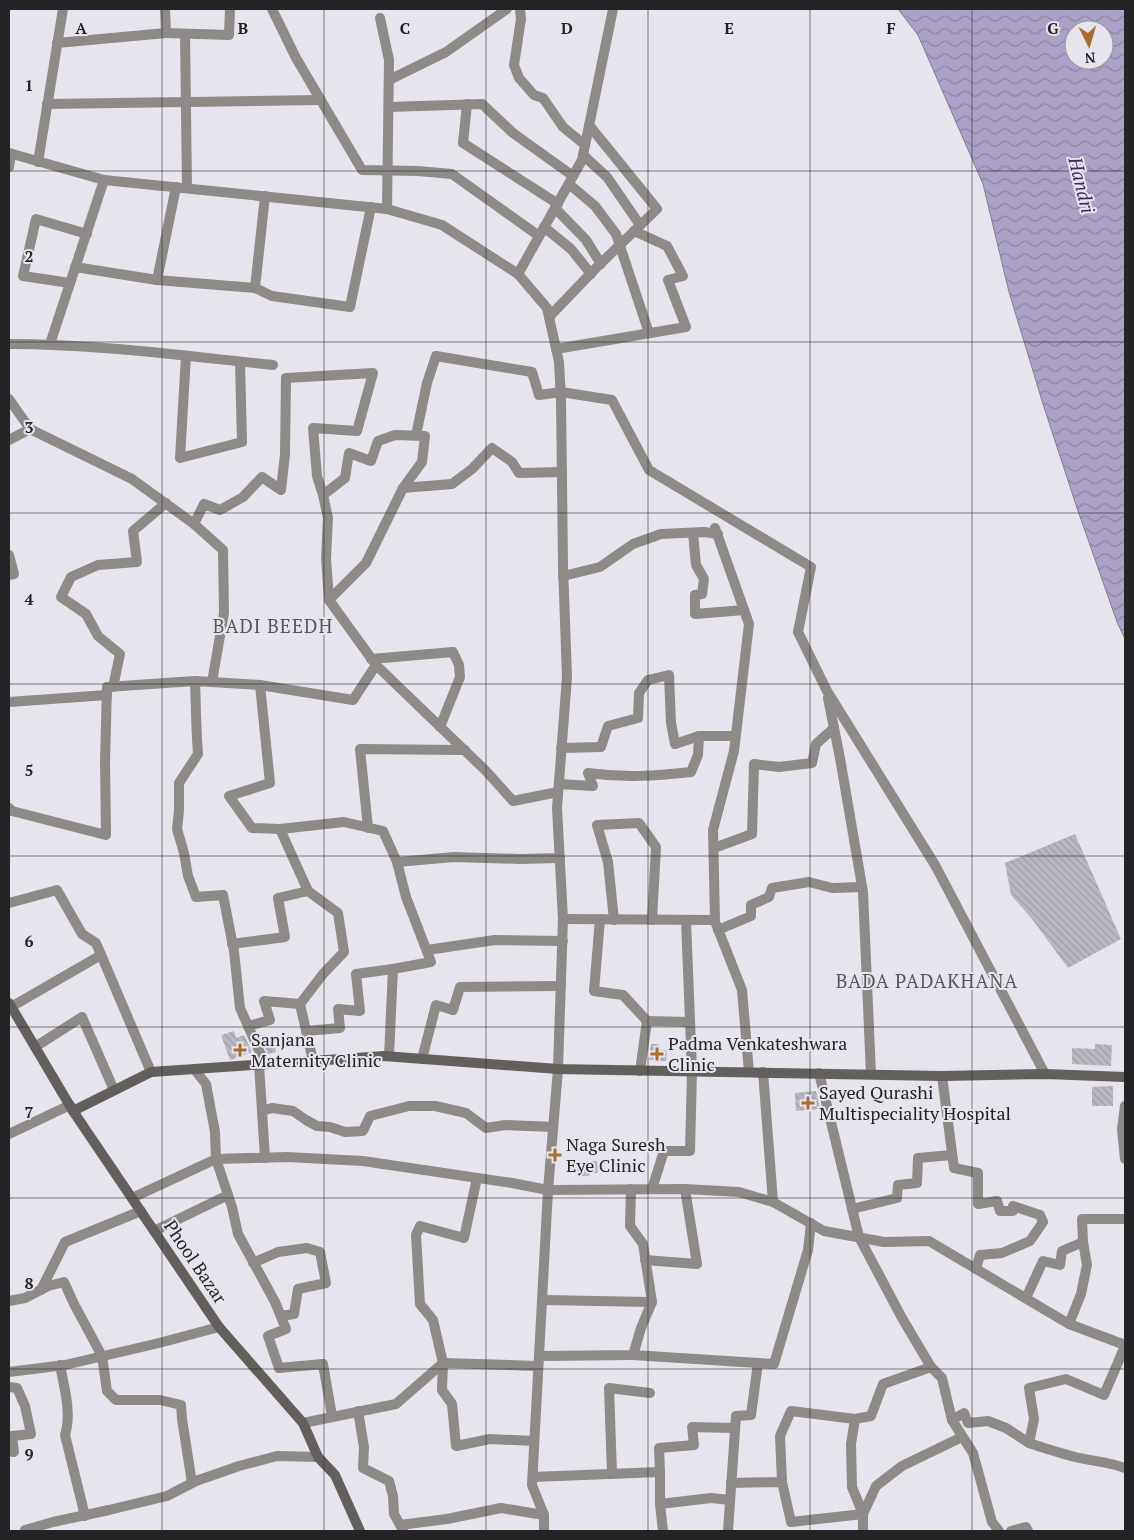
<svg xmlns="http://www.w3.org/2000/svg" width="1134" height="1540" font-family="'PT Serif',serif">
	<defs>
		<pattern id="water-waves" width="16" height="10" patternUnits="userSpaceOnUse" patternTransform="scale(1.25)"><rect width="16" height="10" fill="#aca2c8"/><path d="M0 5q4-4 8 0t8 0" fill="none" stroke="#8c84a2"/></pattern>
		<pattern id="building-back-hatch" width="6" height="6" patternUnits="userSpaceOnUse" patternTransform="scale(1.25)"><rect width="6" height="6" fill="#b9b7bf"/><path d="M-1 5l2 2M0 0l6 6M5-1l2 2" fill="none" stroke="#9f9da4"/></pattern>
	</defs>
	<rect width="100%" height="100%" fill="#e6e4ec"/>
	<path fill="url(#water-waves)" stroke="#837c98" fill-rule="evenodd" d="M898,9H1125V639L1117,622L1077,508L1043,404L1009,292L983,184L918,35ZM1074,30H1104V60H1074Z"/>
	<g fill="url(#building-back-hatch)">
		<polygon points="1075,834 1121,939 1068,968 1032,919 1011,895 1005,863"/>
		<polygon points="234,1031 236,1038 244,1035 252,1052 230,1060 221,1035"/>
		<polygon points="274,1041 276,1052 268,1054 263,1043"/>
		<polygon points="651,1044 659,1044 659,1050 667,1050 666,1061 649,1060"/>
		<polygon points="1095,1044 1112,1045 1111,1066 1072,1064 1072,1048 1095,1049"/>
		<polygon points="1113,1086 1113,1106 1092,1106 1092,1087"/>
		<polygon points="816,1091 820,1109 796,1111 795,1093"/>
		<polygon points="577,1161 597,1161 598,1173 590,1173 589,1176 577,1176"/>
	</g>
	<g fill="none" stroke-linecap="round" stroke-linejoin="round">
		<g stroke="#8d8a88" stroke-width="10">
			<polyline points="165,9 166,33 229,35 230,9"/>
			<polyline points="272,9 296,58 362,170 418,171 452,174 539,236"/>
			<polyline points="520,9 521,19 514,65 519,78 534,95 543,98 563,127 585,145"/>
			<polyline points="380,18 389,60 387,209"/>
			<polyline points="185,34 187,188"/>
			<polyline points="57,43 166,33"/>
			<polyline points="389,80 446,52 507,9"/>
			<polyline points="47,104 321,100"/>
			<polyline points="467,104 463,143 558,204"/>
			<polyline points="389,107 482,104 513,133 573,176"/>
			<polyline points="9,153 104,180 387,209 442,225 518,274 547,308 559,362 561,400 563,566 567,677 557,808 563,919 558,1069 548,1190 532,1485 544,1515 544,1531"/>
			<polyline points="583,155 607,177 640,225"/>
			<polyline points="38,162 63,9"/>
			<polyline points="9,167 11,154"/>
			<polyline points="569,184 595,206 616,234 649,333"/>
			<polyline points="176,187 157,280 255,288"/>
			<polyline points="265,196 255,288 272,296 350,307 371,207"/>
			<polyline points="555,208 586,240 601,264"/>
			<polyline points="544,227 571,249 591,274"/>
			<polyline points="75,267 157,280"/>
			<polyline points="518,274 582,160 613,9"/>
			<polyline points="70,283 23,276 36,219 87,234"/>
			<polyline points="549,317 597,267 657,209 589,125"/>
			<path d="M9,344C97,344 185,356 273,365"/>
			<polyline points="50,344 104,180"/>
			<polyline points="556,349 686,327 668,280 683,276 667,246 634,231"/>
			<polyline points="186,356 180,458 242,442 240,362"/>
			<polyline points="9,399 30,429 132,479 194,524 223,550 224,613 212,682"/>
			<polyline points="416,435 427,383 436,356 532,372 539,395 561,392 612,400 649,470 811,567 798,632 827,691 935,865 1045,1074"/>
			<polyline points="9,440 30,429"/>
			<polyline points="194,524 204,504 220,510 243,497 262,477 281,490 285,454 286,378 373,373 357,431 313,428 317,476 323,495"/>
			<polyline points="693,533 696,565 704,579 702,594 695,595 695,614 744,610"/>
			<polyline points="9,555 14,574 9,575"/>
			<polyline points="563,576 600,567 633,544 661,534 704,532 718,534"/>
			<polyline points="329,600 326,558 328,518 323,495 345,478 349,453 371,461 378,441 395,435 425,436 422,462 403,488"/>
			<polyline points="371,659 453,652 459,665 460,677 440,727"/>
			<polyline points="376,665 329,600 366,563 403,488 452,484 472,469 492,448 512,462 519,473 562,472"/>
			<polyline points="260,685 270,783 229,796 252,828 280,829"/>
			<polyline points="113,687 120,654 98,636 86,614 61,597 71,577 98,565 137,562 133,531 166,503"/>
			<polyline points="828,698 840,758 863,892 871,1074"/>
			<polyline points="9,702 107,695"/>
			<polyline points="561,748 601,747 608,726 638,718 639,693 648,680 669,675 671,723 675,744 699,736"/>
			<path d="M559,784L593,786L588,773C625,778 654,776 691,772L698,755L699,736H735"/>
			<polyline points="9,808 12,811 106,835 105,761 107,687 195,681"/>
			<polyline points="368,828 360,749 465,750"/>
			<polyline points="714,848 752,834 754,764 779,767 812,763 816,744 834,728"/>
			<polyline points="9,903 57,890 82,934 96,943 151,1072"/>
			<polyline points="563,919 715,920 713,830 734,751 749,624 715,528"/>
			<polyline points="600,919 594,991 623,995 647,1021"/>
			<polyline points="614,920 608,862 597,825 639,823 656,847 652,920"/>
			<polyline points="716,924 742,990 749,1072"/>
			<polyline points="718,930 751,916 751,905 769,897 772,888 809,882 832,888 862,887"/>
			<polyline points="232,944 285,937 278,898 308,891"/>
			<polyline points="427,950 495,940 563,941"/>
			<polyline points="11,1007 101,955"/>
			<polyline points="248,1026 270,1020 264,1001 300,1004"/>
			<polyline points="306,1031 340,1028 338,1009 360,1011 356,974 393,969"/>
			<polyline points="35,1047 82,1017 114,1090"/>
			<polyline points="389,1056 393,969 431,962 406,897 397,862 454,857 521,859 560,858"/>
			<polyline points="422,1059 436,1005 453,1010 460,987 561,986"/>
			<polyline points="313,1061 300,1004 323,974 344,952 338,913 308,891 280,829 344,822 383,831 397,862"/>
			<path d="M265,1064L240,1008L234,951L223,895L196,897L188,876L184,853L177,829L179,811V783L198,754C196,730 196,705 195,681L260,685L353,700L376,665L486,771L513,801L558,792"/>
			<polyline points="259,1065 262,1111"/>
			<polyline points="194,1069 206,1084 215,1132 216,1159 232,1207 238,1234 275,1302 286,1329 268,1336 279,1368 323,1364 332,1416"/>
			<polyline points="640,1071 647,1021 690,1022"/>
			<polyline points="763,1072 773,1202"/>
			<polyline points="819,1073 859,1237 902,1318 931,1367 942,1378 952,1420 973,1453 992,1522 999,1531"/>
			<polyline points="942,1076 954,1168 978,1173 978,1204 997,1201 1000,1211 1013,1211 1013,1206 1040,1215 1043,1222 1030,1241 1002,1253 980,1255 976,1269"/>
			<polyline points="1125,1106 1122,1129 1125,1159"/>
			<polyline points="9,1134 70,1105"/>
			<polyline points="265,1158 262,1111 272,1108 293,1111 306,1120 317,1126 330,1127 345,1132 363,1131 370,1116 409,1106 435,1106 466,1113 486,1128 505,1125 553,1127"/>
			<polyline points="477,1178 464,1238 420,1226 416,1235 420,1304 433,1320 443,1363 442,1390 452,1404 456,1446 490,1439 534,1441"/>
			<polyline points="652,1189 664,1151 690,1151 692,1071 686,920"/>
			<polyline points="132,1198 216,1159 287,1157 363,1161 512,1183 548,1190 685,1189 739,1192 773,1202 824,1231 884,1242 929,1241 1069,1324 1125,1345"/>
			<polyline points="852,1209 897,1198 898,1185 917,1183 918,1158 952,1155"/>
			<polyline points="154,1231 228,1195"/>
			<polyline points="645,1260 697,1264 685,1189"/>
			<polyline points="253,1263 278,1252 307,1248 320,1252 326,1283 298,1289 294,1314 281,1316"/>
			<polyline points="41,1290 65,1242 141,1211"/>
			<polyline points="1026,1298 1043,1261 1060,1265 1062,1251 1083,1242 1082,1219 1125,1219"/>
			<polyline points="542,1300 652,1302 643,1244 630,1226 631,1189"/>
			<polyline points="9,1301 25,1298 48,1286 64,1282 74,1304 102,1356 107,1391 116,1400 160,1400 181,1405 182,1419 192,1483"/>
			<polyline points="1069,1324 1081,1294 1087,1265 1083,1242"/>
			<polyline points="633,1355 758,1363"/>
			<polyline points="539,1356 633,1355 641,1328 652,1302"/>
			<path d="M60,1365C64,1387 72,1413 65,1435L85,1516"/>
			<polyline points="9,1372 65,1365 159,1343 219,1327"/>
			<polyline points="9,1387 17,1388 25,1406 31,1434 12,1436 14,1452 9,1451"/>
			<polyline points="358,1411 364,1447 363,1468 389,1481 393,1496 394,1514 403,1530"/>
			<polyline points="952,1420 964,1413 968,1423 988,1421 1006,1428 1029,1443 1034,1419 1029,1388 1066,1379 1104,1395 1125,1346"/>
			<polyline points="303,1423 396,1404 443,1363 538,1366"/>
			<path d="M1029,1443C1044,1448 1059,1453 1075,1457C1092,1461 1109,1462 1125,1468"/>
			<polyline points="660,1472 660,1504"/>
			<polyline points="612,1474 609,1388 650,1393"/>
			<polyline points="533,1477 660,1472 659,1448 694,1445 692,1427 735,1428"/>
			<polyline points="782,1482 780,1436 791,1411 855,1419"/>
			<polyline points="731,1483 782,1482 791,1522 863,1514 852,1487 851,1444 855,1419 871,1416 883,1384 931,1367"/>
			<polyline points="400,1525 447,1519 501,1508 544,1515"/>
			<polyline points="26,1531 25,1530 53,1522 109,1510 167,1496 196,1481 239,1466 277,1456 318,1457"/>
			<polyline points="663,1531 660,1504 711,1498 730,1500"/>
			<polyline points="728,1531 736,1416 751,1415 758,1363 774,1364 808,1250 811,1223"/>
			<polyline points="863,1531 863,1514 876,1486 902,1466 962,1437"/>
			<polyline points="1011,1531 1026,1527 1028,1531"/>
		</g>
		<g stroke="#635f5c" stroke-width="10">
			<polyline points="9,1003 73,1111 219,1327 303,1423 318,1457 335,1475 360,1531"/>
			<polyline points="73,1111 151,1072 384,1056 558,1069 942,1076 1045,1074 1125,1077"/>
		</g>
	</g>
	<path fill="none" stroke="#242427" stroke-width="1" stroke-opacity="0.55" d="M162,9V1531M324,9V1531M486,9V1531M648,9V1531M810,9V1531M972,9V1531M9,171H1125M9,342H1125M9,513H1125M9,684H1125M9,856H1125M9,1027H1125M9,1198H1125M9,1369H1125"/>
	<g fill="#a86e2e" stroke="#e6e4ec" stroke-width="2">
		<path d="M237.5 1042.5h5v5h5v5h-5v5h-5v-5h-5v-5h5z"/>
		<path d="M654.5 1046.5h5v5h5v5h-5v5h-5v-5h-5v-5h5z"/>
		<path d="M805.5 1095.5h5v5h5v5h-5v5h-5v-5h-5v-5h5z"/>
		<path d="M552.5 1147.5h5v5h5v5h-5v5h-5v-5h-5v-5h5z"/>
	</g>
	<g text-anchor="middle" stroke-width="4" stroke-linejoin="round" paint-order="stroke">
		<g font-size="18" fill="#242427" stroke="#e6e4ec" text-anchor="start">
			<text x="251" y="1046">Sanjana<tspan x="251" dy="21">Maternity Clinic</tspan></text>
			<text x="668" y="1050">Padma Venkateshwara<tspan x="668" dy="21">Clinic</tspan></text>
			<text x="819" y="1099">Sayed Qurashi<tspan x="819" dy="21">Multispeciality Hospital</tspan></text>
			<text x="566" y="1151">Naga Suresh<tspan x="566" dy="21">Eye Clinic</tspan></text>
		</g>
		<g font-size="18" fill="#242427" stroke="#e6e4ec">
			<text transform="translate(195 1262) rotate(56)" y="6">Phool Bazar</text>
		</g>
		<g font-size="19" font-style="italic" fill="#3d2d5e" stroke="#e6e4ec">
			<text transform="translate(1082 185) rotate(76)" y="7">Handri</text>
		</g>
		<g font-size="19" letter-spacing="1" fill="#57565d" stroke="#e6e4ec">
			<text x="273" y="633">BADI BEEDH</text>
			<text x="927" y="988">BADA PADAKHANA</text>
		</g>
	</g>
	<g font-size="16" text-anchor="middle" font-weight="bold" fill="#242427" stroke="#e6e4ec" stroke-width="4" stroke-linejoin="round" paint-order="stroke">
		<text x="81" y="34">A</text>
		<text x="243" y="34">B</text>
		<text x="405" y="34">C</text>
		<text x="567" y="34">D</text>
		<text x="729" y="34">E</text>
		<text x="891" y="34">F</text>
		<text x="1053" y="34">G</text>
		<text x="29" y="91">1</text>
		<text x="29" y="262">2</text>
		<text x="29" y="433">3</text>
		<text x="29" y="605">4</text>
		<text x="29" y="776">5</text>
		<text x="29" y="947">6</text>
		<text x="29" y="1118">7</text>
		<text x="29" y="1289">8</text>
		<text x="29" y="1460">9</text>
	</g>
	<rect width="1134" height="1540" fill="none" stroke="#242427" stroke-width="20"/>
	<g transform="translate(1089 45) rotate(175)"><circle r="24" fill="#e6e4ec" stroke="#98979d"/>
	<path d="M0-4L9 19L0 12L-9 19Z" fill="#a86e2e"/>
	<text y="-8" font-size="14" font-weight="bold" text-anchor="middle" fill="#242427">N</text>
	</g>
</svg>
